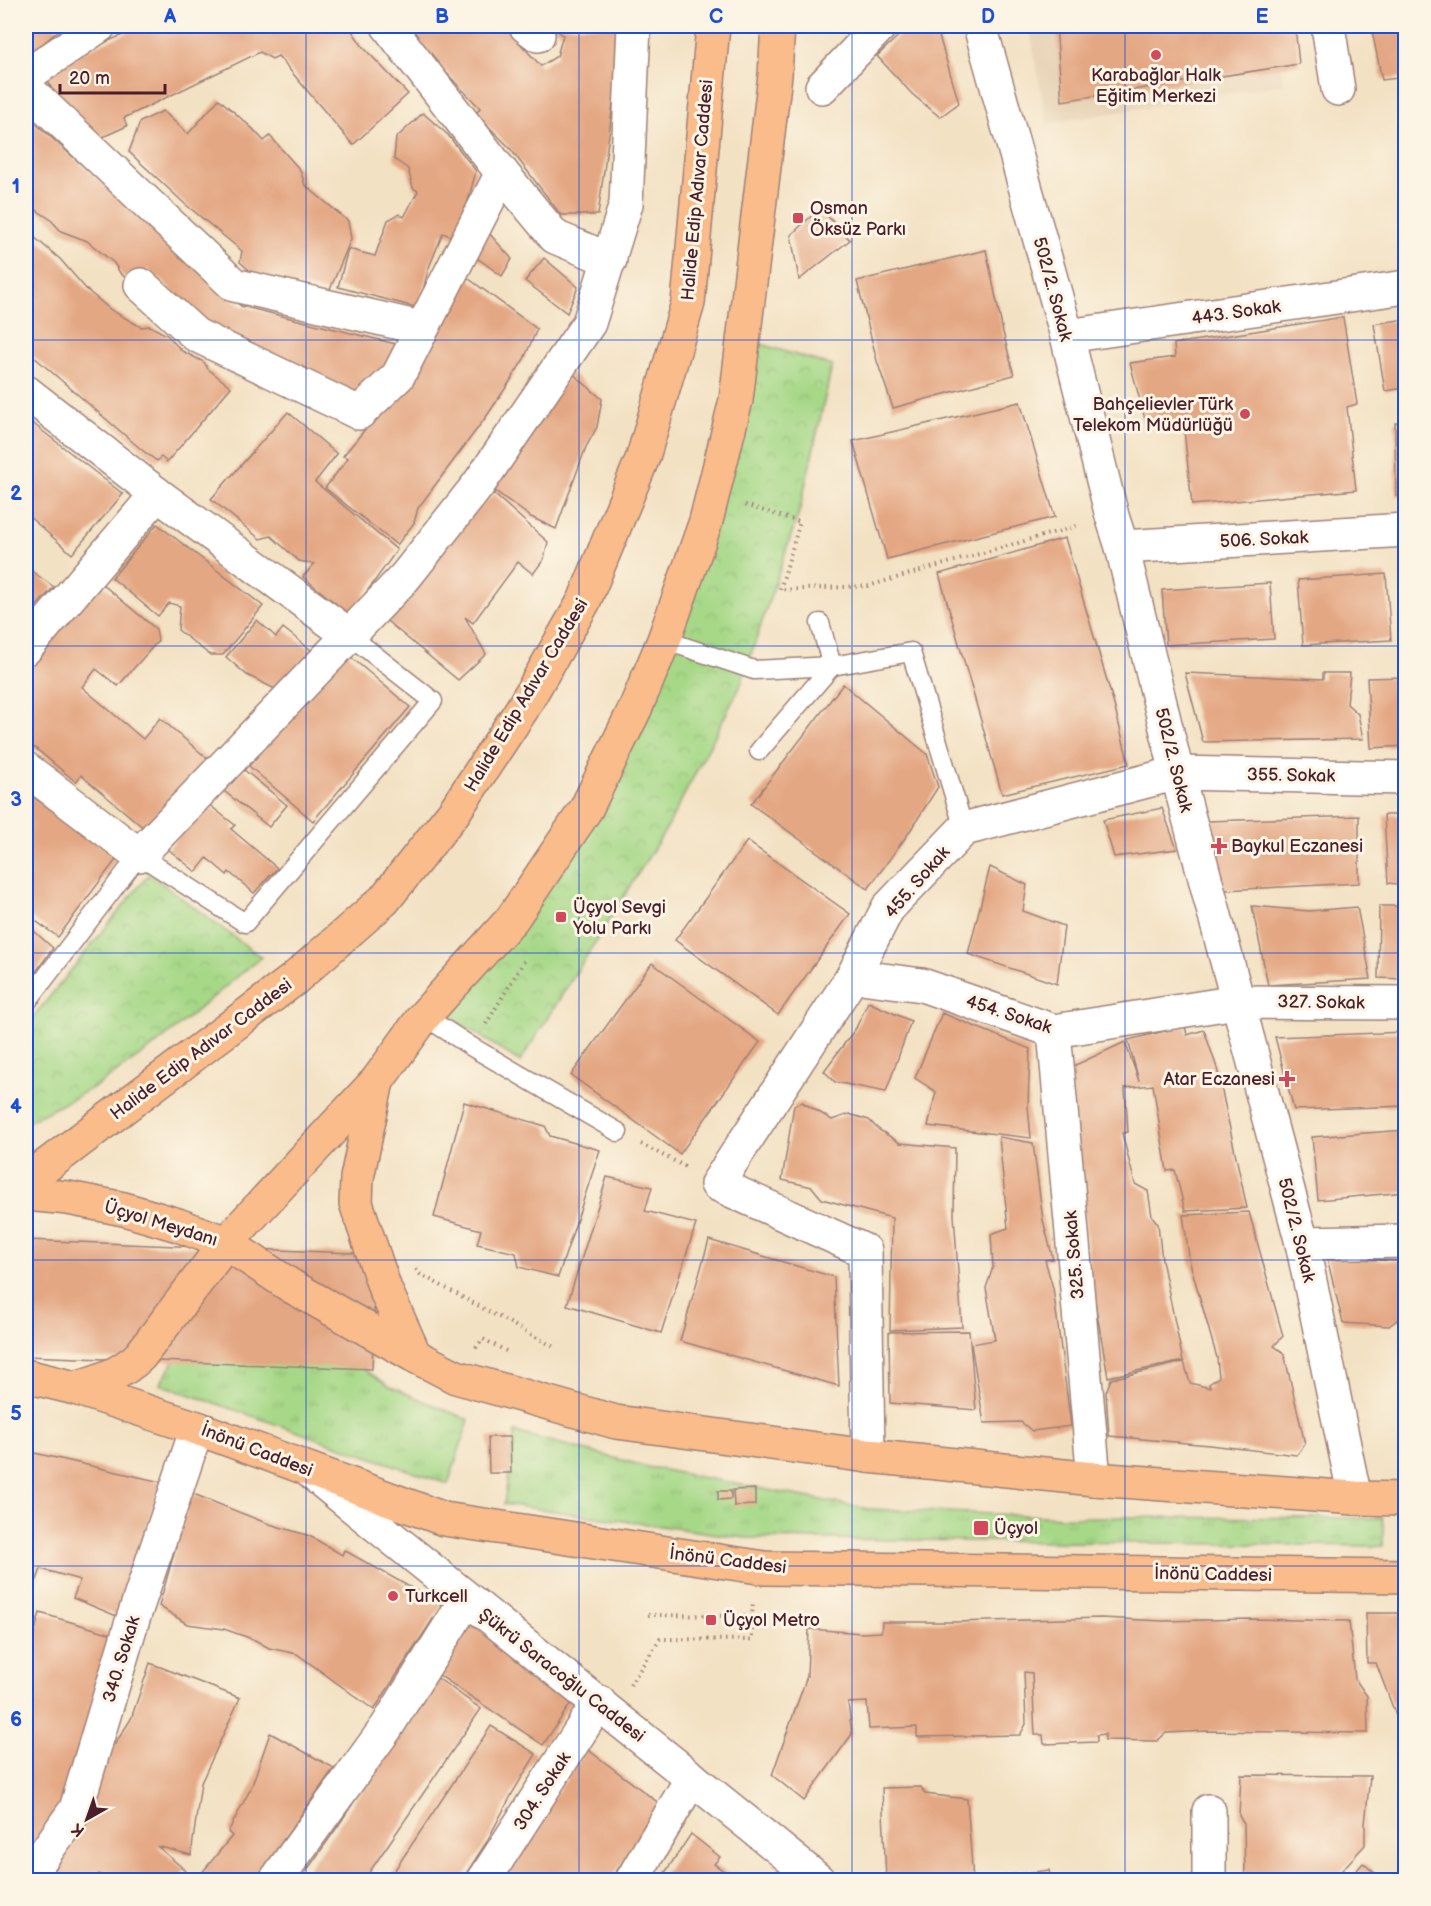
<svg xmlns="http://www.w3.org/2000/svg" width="1431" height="1906" font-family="'Balsamiq Sans',sans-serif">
	<defs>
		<pattern id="grass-tufts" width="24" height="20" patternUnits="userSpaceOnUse" patternTransform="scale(1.5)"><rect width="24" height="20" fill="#a6d887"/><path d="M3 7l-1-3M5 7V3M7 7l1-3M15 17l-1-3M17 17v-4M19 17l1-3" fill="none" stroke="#90b975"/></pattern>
		<pattern id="park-crowns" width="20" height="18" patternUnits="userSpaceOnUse" patternTransform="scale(1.5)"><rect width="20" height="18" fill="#a6d887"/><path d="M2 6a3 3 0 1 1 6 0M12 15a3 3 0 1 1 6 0" fill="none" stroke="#90b975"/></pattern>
	</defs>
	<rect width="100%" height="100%" fill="#fcf5e5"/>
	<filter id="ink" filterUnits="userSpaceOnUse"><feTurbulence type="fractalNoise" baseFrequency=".0167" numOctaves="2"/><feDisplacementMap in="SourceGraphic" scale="12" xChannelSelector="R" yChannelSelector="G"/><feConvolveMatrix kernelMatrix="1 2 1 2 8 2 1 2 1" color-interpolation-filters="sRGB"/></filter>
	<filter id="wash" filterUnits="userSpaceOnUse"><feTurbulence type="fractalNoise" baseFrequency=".008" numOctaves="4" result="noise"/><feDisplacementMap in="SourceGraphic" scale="24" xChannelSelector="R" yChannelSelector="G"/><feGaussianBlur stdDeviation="1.35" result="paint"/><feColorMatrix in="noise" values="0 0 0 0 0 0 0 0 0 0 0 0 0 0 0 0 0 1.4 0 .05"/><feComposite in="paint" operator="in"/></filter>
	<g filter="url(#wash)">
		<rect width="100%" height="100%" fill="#f3e1c3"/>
		<polygon fill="#e6d1b4" points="1029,26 1273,26 1284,84 1047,124"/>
		<g fill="url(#grass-tufts)" stroke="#787c59" stroke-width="1.5">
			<polygon points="227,1277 391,1387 469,1420 448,1484 160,1384"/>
			<polygon points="515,1432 648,1467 868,1509 1064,1517 1383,1518 1383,1546 746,1538 504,1504"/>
		</g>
		<g fill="url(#park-crowns)" stroke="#787c59" stroke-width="1.5">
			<polygon points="754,342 832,366 800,509 740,687 668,826 520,1062 451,1017 596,810"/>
			<polygon points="149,874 261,957 158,1043 98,1085 26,1123 26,1026"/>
		</g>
		<g id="blocks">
			<g fill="#e4a783">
				<polygon points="26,26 54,26 59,30 26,58"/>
				<polygon points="144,26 349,26 363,47 408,94 353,145 278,56 272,59 260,52 124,118 127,126 96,140 59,107 45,73 87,50"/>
				<polygon points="401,26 504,26 541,66 557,56 563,35 551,26 617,26 615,89 598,215 561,215 509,147 476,114 480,108"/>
				<polygon points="909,26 936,26 959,103 940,117 912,94 877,56"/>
				<polygon points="1056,26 1295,26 1299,64 1062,101"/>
				<polygon points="1371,26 1406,26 1406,77 1382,80"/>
				<polygon points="219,99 252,128 264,141 270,136 300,170 305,185 348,221 351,239 329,292 258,278 240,262 242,251 185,204 129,152 140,122 163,111 188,134"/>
				<polygon points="423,113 448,135 476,171 465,212 455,238 443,233 428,270 419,308 338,287 348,249 375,256 388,220 399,214 404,217 418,191 413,188 408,169 394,159 396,138"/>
				<polygon points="26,115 241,306 404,346 356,397 202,327 165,283 147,269 133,284 120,273 114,263 87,241 61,231 50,219 26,203 26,178 30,173 26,169"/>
				<polygon points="820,208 850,240 799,280 791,235"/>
				<polygon points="488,232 512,259 502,276 473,255"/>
				<polygon points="34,237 60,259 87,290 111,310 141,327 150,326 167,335 182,351 204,362 208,369 231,387 167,462 161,457 157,461 142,450 26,350 26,247"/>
				<polygon points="986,250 1003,332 1014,375 893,408 877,361 857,281"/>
				<polygon points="544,258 578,287 567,313 525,281"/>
				<polygon points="465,276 537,329 524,359 507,386 486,417 418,508 414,523 397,545 325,488 348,458 343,456 367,427"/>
				<polygon points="1343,317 1357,404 1347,407 1356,490 1192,505 1183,421 1147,427 1130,363 1175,357 1174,344"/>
				<polygon points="1406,319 1406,388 1385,391 1374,324"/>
				<polygon points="572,373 602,399 597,427 586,447 556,529 531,517 487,485"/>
				<polygon points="1020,402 1055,517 887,559 853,441"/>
				<polygon points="288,412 337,454 315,482 397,550 350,615 303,577 314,564 299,561 271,536 260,539 211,499"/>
				<polygon points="26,418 123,494 72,554 26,514 27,506 26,504"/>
				<polygon points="1406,421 1406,496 1396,496 1395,423"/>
				<polygon points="494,494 548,542 544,559 533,574 518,562 473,623 465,617 486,654 458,680 382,617 466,520"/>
				<polygon points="157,524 263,606 223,655 210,655 178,630 180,606 169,603 158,616 112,578"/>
				<polygon points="1065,538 1113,701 1129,764 1002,794 939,574"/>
				<polygon points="26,567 54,587 26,617"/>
				<polygon points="1386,574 1391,640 1303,645 1298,580"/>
				<polygon points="1270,583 1274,639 1166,645 1162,590"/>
				<polygon points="91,584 102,584 156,629 158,641 118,686 96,669 82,687 143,739 160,718 208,759 145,829 81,775 76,782 34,747 33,750 26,744 26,665 51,631"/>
				<polygon points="257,620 276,637 283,628 311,650 275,689 247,675 226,657"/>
				<polygon points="346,653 410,707 313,821 249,766"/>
				<polygon points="1185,673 1323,679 1323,673 1350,673 1347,704 1358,714 1363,739 1203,742"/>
				<polygon points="1406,677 1406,746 1371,748 1367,678"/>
				<polygon points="843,684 927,754 938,787 908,834 868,889 751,804"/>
				<polygon points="243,769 287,805 269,827 224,791"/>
				<polygon points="26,792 118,857 58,937 26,914"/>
				<polygon points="207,803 235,825 231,829 277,868 254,893 229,872 227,875 207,858 196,872 168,849"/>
				<polygon points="1162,808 1177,849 1114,857 1103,820"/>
				<polygon points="1384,815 1406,815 1406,885 1388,883"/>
				<polygon points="1359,816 1359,883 1224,890 1207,821"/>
				<polygon points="747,841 850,914 778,1015 675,940"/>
				<polygon points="990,867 1027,885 1023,911 1064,926 1057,984 968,954"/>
				<polygon points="1252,906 1309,911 1357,907 1371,979 1268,985"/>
				<polygon points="1379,906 1406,906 1406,979 1378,978"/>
				<polygon points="26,924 53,948 26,986"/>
				<polygon points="652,963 760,1042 680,1154 571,1075"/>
				<polygon points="868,1002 911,1021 886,1092 835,1082 824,1071 856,1028"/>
				<polygon points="942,1013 1030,1049 1028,1106 1031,1138 928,1126 936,1092 915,1078"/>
				<polygon points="1185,1026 1187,1035 1204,1030 1217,1068 1247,1208 1185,1211 1175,1170 1167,1171 1153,1085 1125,1088 1128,1132 1122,1133 1135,1184 1148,1191 1152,1216 1158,1224 1162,1260 1183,1361 1108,1377 1090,1273 1069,1068 1125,1042 1139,1081 1128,1040"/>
				<polygon points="1406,1032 1406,1106 1294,1110 1275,1037"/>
				<polygon points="464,1102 545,1126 550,1136 600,1150 558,1277 519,1267 516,1253 477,1244 481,1230 434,1217"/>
				<polygon points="802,1102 832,1120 849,1114 869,1120 878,1129 900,1143 955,1148 954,1215 962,1327 890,1330 892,1218 822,1199 812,1187 782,1180 794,1105"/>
				<polygon points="1406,1130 1406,1192 1318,1200 1312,1137"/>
				<polygon points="999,1137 1033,1143 1043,1220 1053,1259 1045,1260 1053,1288 1071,1426 1032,1431 1021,1422 984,1423 971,1344 995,1340 986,1288 993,1267 991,1234 1008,1228"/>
				<polygon points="607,1177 652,1187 645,1211 696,1224 661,1333 567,1305"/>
				<polygon points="1249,1212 1283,1336 1274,1346 1284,1353 1305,1444 1297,1455 1209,1445 1109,1436 1106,1392 1111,1379 1184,1362 1190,1383 1210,1388 1209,1384 1219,1377 1217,1358 1190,1263 1183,1215"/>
				<polygon points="26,1240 376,1254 372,1369 26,1356"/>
				<polygon points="709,1240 834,1277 839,1386 680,1341"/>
				<polygon points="1327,1258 1406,1261 1406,1320 1397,1320 1389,1326 1343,1323"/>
				<polygon points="969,1331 976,1410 890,1403 889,1332"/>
				<polygon points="488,1437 510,1437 511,1473 489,1473"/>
				<polygon points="26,1451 161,1482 119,1617 73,1598 80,1580 41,1569 37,1580 26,1578"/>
				<polygon points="755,1489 755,1505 734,1506 733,1490"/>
				<polygon points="718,1491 731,1491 731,1499 718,1500"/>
				<polygon points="191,1493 266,1523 310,1536 342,1555 344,1550 442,1605 374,1710 297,1654 269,1648 255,1640 224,1629 187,1624 159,1606"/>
				<polygon points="40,1613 112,1634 65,1806 26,1857 26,1740 27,1740 26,1661"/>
				<polygon points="1366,1613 1406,1613 1406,1742 1376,1663 1367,1663"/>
				<polygon points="1101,1618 1163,1621 1249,1619 1349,1621 1355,1679 1367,1696 1368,1733 1207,1731 1166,1733 1157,1741 1105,1740 1105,1734 1097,1735 1097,1742 1044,1744 1043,1735 1035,1735 1032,1673 1024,1672 1026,1724 1020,1735 917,1737 917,1727 869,1729 867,1702 848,1703 852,1734 804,1801 772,1775 807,1676 809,1629 862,1633 881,1632 882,1622 955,1622"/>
				<polygon points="470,1622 577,1694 543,1745 436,1673"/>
				<polygon points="150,1663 240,1698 201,1783 191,1855 157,1846 185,1870 176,1880 109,1880 99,1874 99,1880 48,1880 89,1816 106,1745 115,1744 131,1719"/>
				<polygon points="436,1677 481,1709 364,1880 300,1880 338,1826"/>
				<polygon points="491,1726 536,1754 513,1792 486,1843 462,1880 388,1880"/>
				<polygon points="270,1733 334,1768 255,1880 196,1880 232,1836 228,1832 251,1788"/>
				<polygon points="587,1749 660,1804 611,1880 497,1880"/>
				<polygon points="1241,1775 1370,1776 1365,1824 1365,1845 1333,1880 1245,1880 1244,1824 1239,1816"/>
				<polygon points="921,1787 925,1794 967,1799 973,1880 886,1880 882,1788"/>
				<polygon points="691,1834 720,1857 714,1864 727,1873 739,1873 748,1880 660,1880"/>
				<polygon points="1363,1863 1383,1880 1348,1880"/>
				<polygon points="1049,1870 1051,1880 980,1880 980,1879"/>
			</g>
		</g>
	</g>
	<g filter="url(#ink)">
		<use href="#blocks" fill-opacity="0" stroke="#9e8077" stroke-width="1.5"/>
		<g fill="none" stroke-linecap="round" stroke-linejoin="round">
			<defs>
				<g id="service">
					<polyline points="664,640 754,670 832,666 911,652 964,829"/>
					<polyline points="759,751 832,666 820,623"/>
					<polyline points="26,1003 139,855 245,923 433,701 349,635"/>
					<polyline points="424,1016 472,1047 618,1132"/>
				</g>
				<g id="minor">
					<polyline points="388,26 502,173 555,237 610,260"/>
					<polyline points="526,26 538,35"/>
					<polyline points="980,26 1067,336 1112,516 1122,547 1177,773 1302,1243 1355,1498"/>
					<polyline points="1328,26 1338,89"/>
					<polyline points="26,76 99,26"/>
					<polyline points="822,87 880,26"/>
					<polyline points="26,88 234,285 421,328"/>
					<polyline points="141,285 196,335 359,413 398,376 502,173"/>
					<polyline points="1067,336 1406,287"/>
					<polyline points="26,392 157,494 349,635"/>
					<polyline points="1122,547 1406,530"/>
					<polyline points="26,648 157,494"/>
					<polyline points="26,769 139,855 405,577 478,485 589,323 626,204 634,26"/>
					<polyline points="853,976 922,985 1054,1031 1237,1002 1406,1003"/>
					<polyline points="1054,1031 1094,1479"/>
					<polyline points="1302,1243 1406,1241"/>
					<polyline points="868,1456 865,1251 717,1184 853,976 888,908 964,829 1177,773 1406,778"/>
					<polyline points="1209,1811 1209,1880"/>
					<polyline points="26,1880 76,1809 130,1628 197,1428"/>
					<polyline points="276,1880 386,1728 466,1600"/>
					<polyline points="484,1880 599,1702"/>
					<polyline points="632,1880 692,1778"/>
				</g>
				<path id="tertiary" d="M311,1472C479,1610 650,1743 818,1880"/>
				<g id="primary">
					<polyline points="377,1081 357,1178 356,1203 385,1289 415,1356"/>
					<polyline points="26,1181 293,980 384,900 454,812 522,709 584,601 643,457 688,303 713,26"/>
					<polyline points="26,1194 68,1198 124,1209 178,1225 226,1243 291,1286 415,1356 456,1377 616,1422 868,1456 1094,1479 1355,1498 1406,1499"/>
					<polyline points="26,1376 75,1388 197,1428 444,1519 765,1568 1406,1576"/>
					<path d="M75,1388C100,1381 121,1374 140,1356L226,1243L377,1081L424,1016L512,919L586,809L635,709L664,640L706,521L736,400L775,75L778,26"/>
				</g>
			</defs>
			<use href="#service" stroke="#9e8077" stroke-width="21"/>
			<use href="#minor" stroke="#9e8077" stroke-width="36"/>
			<use href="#tertiary" stroke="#9e8077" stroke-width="36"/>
			<use href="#primary" stroke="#9e8077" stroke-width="36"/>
			<g stroke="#9e8077" stroke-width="4" stroke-dasharray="1.5 4.5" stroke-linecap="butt">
				<polyline points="745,505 800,522 780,590 868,586 1080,525"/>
				<polyline points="486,1024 526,958"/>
				<polyline points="641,1144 688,1168"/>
				<polyline points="416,1269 420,1274 556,1348"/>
				<polyline points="476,1348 483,1339 510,1353"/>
				<polyline points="648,1615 752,1616 753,1601"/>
				<polyline points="630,1685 660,1639 752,1640 752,1616"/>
			</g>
			<use href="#service" stroke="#fff" stroke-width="18"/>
			<use href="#minor" stroke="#fff" stroke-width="33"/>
			<use href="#tertiary" stroke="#fff" stroke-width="33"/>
			<use href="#primary" stroke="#fabc8b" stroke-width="33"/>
		</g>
	</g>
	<path fill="none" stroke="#1d4ed8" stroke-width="1.5" stroke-opacity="0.55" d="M306,26V1880M579,26V1880M852,26V1880M1125,26V1880M26,340H1406M26,646H1406M26,953H1406M26,1260H1406M26,1566H1406"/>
	<g fill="#d1495b" stroke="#fcf5e5" stroke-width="2">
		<circle cx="1156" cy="55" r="6"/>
		<rect x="792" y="212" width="12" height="12" rx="3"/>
		<circle cx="1245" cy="414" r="6"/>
		<path d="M1216 837h6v6h6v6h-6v6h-6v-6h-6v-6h6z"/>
		<rect x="555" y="911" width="12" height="12" rx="3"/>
		<path d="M1284 1070h6v6h6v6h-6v6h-6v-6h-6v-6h6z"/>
		<rect x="973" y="1520" width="16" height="16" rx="3"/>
		<circle cx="393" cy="1596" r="6"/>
		<rect x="705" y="1614" width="12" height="12" rx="3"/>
	</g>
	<g text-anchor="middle" stroke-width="6" stroke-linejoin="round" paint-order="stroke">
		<g font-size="18" fill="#4a1f2b" stroke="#fcf5e5" text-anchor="start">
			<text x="1156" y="81" text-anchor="middle">Karabağlar Halk<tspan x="1156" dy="21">Eğitim Merkezi</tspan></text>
			<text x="810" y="214">Osman<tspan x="810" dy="21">Öksüz Parkı</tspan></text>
			<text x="1233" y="410" text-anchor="end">Bahçelievler Türk<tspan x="1233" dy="21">Telekom Müdürlüğü</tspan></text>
			<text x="1231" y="852">Baykul Eczanesi</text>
			<text x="573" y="913">Üçyol Sevgi<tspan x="573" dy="21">Yolu Parkı</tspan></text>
			<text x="1275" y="1085" text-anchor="end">Atar Eczanesi</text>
			<text x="994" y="1534">Üçyol</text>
			<text x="405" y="1602">Turkcell</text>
			<text x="723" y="1626">Üçyol Metro</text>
		</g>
		<g font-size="18" fill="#4a1f2b" stroke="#fcf5e5">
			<text transform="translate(697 190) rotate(-85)" y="6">Halide Edip Adıvar Caddesi</text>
			<text transform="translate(1053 289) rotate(75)" y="6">502/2. Sokak</text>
			<text transform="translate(1236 312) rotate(-8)" y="6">443. Sokak</text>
			<text transform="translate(1264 539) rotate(-3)" y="6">506. Sokak</text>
			<text transform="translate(526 695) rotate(-59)" y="6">Halide Edip Adıvar Caddesi</text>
			<text transform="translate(1174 760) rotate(76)" y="6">502/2. Sokak</text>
			<text transform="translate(1291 775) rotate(1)" y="6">355. Sokak</text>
			<text transform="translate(917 882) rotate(-49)" y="6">455. Sokak</text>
			<text transform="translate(1321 1002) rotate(1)" y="6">327. Sokak</text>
			<text transform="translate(1009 1014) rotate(18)" y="6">454. Sokak</text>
			<text transform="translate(201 1049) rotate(-37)" y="6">Halide Edip Adıvar Caddesi</text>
			<text transform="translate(161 1223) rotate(17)" y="6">Üçyol Meydanı</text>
			<text transform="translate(1297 1230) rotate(76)" y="6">502/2. Sokak</text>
			<text transform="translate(1074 1255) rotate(-95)" y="6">325. Sokak</text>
			<text transform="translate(257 1450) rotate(21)" y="6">İnönü Caddesi</text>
			<text transform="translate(728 1560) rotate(7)" y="6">İnönü Caddesi</text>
			<text transform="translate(1213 1574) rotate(1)" y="6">İnönü Caddesi</text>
			<text transform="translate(121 1659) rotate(-73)" y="6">340. Sokak</text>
			<text transform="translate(562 1675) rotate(38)" y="6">Şükrü Saracoğlu Caddesi</text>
			<text transform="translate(542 1791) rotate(-57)" y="6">304. Sokak</text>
		</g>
	</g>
	<rect width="1431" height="1906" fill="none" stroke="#fcf5e5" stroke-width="66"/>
	<g transform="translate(87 1819) rotate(220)" stroke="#fcf5e5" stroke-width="4.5" paint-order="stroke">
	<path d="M0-4.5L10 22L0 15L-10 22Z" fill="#4a1f2b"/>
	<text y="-9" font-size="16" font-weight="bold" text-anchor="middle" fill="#4a1f2b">K</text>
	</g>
	<path d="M60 84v9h105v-9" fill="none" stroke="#4a1f2b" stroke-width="3"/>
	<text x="69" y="84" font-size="18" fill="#4a1f2b" stroke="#fcf5e5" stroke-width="4.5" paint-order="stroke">20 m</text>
	<rect x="33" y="33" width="1365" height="1840" fill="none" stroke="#1d4ed8" stroke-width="2"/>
	<g font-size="20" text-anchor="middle" font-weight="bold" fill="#1d4ed8">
		<text x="170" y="23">A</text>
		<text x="442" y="23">B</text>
		<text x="716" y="23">C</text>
		<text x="988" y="23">D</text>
		<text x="1262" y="23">E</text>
		<text x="16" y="193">1</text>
		<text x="16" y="500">2</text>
		<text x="16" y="806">3</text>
		<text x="16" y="1113">4</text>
		<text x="16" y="1420">5</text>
		<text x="16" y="1726">6</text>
	</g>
</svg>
